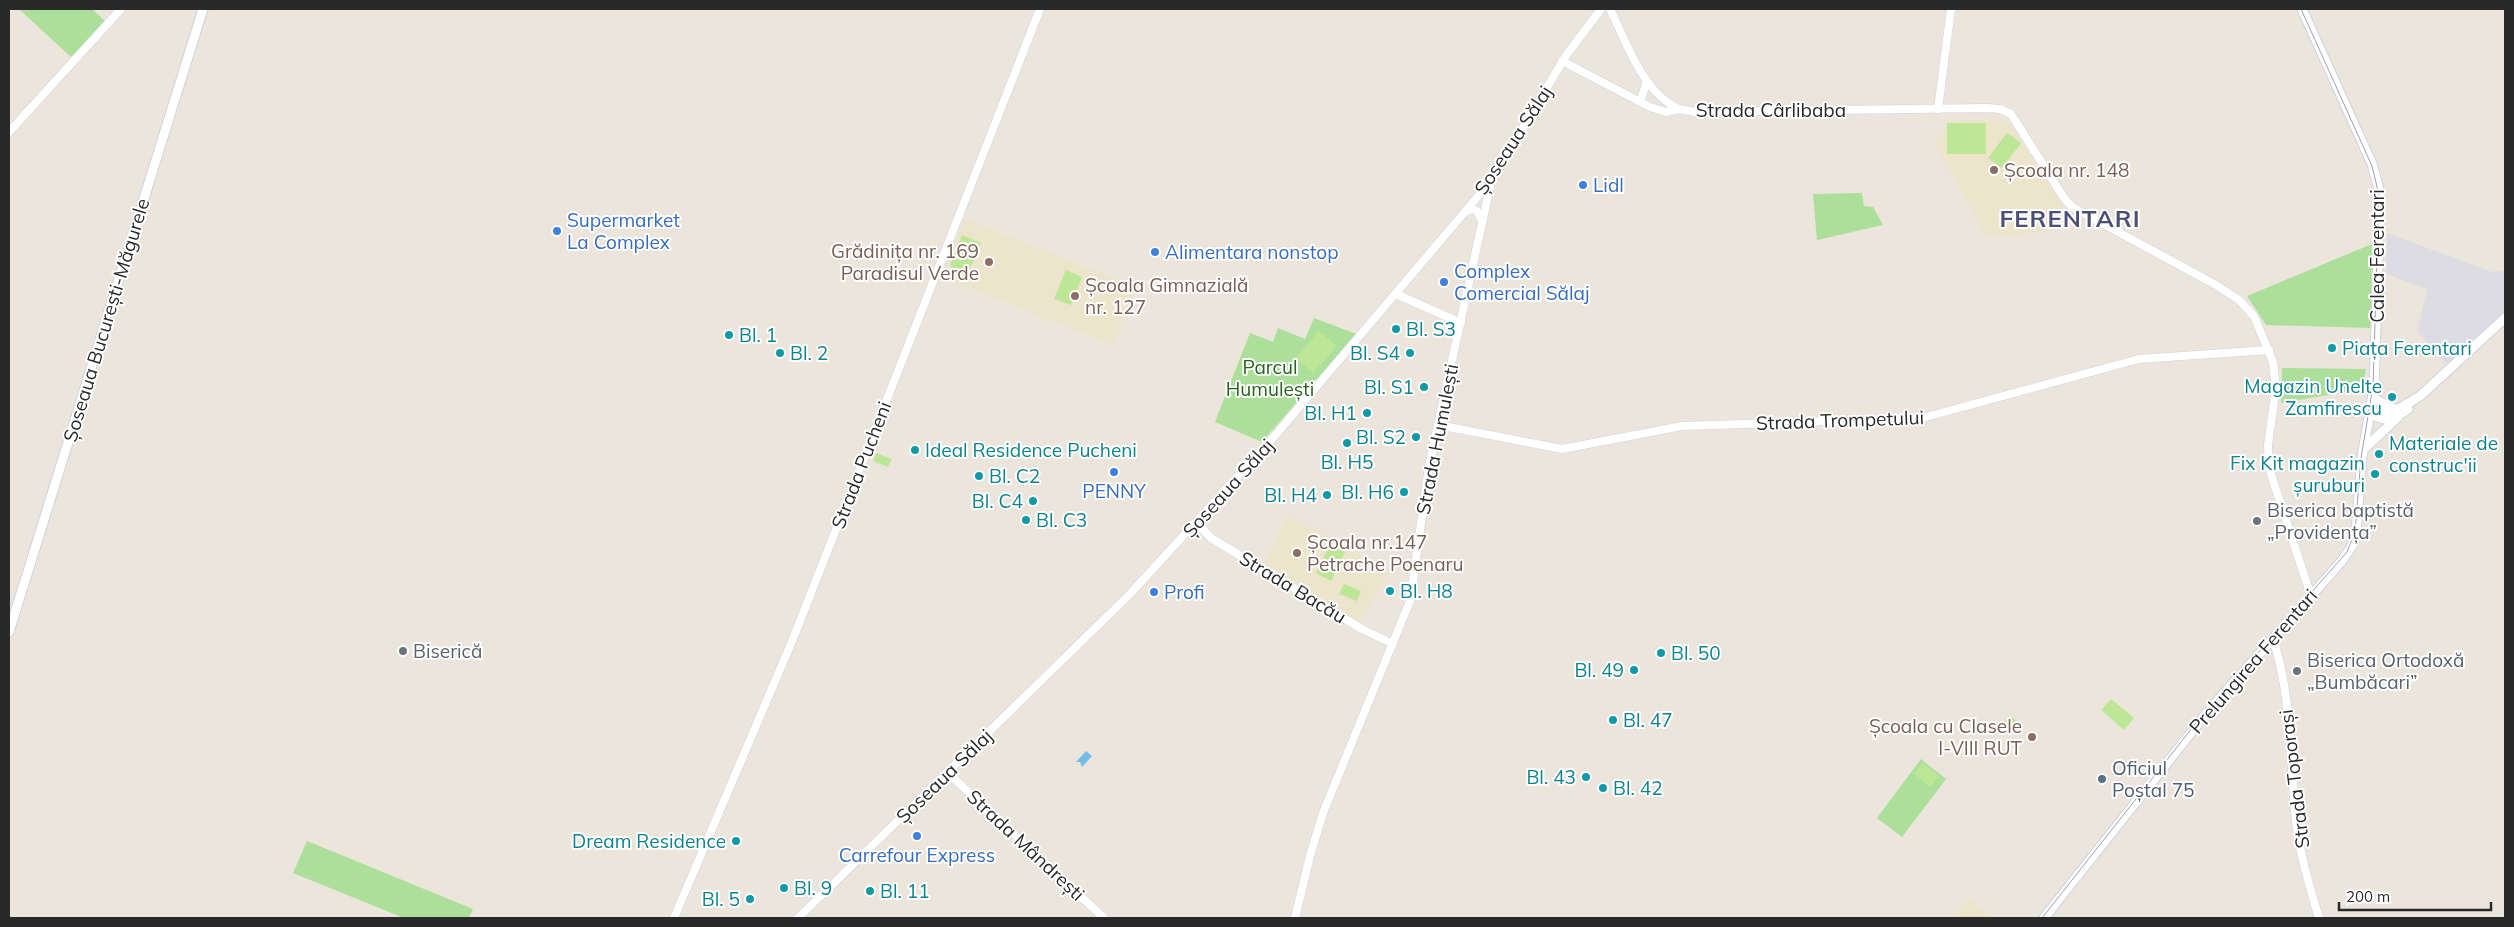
<svg xmlns="http://www.w3.org/2000/svg" width="2514" height="927" font-family="Mulish,sans-serif">
	<rect width="100%" height="100%" fill="#ebe5db"/>
	<polygon fill="#dedce3" points="2387,233 2492,272 2504,271 2505,267 2505,310 2448,365 2417,332 2427,289 2386,274"/>
	<g fill="#ece4cb">
		<polygon points="2005,120 2009,123 2063,207 2052,230 1988,238 1934,143 1942,136 1948,121"/>
		<polygon points="965,219 1136,287 1113,345 942,277"/>
		<polygon points="1287,516 1332,538 1331,541 1390,569 1360,623 1264,565"/>
		<polygon points="1969,899 1994,918 1954,918"/>
	</g>
	<g fill="#abdf9a">
		<polygon points="19,9 92,9 105,21 71,57"/>
		<polygon points="1862,193 1864,206 1873,207 1883,225 1817,240 1813,194"/>
		<polygon points="2372,244 2371,328 2266,325 2247,296"/>
		<polygon points="1314,318 1356,334 1262,442 1215,422 1250,333 1273,342 1278,328 1305,339"/>
		<polygon points="2282,368 2366,369 2363,389 2281,403"/>
		<polygon points="1921,759 1946,779 1902,837 1877,818"/>
		<polygon points="307,841 473,909 469,918 404,918 293,873"/>
	</g>
	<g fill="#bde696">
		<rect x="1947" y="123" width="39" height="31"/>
		<polygon points="2007,133 2021,143 2002,168 1988,158"/>
		<polygon points="962,235 981,243 968,273 950,266"/>
		<polygon points="1066,270 1082,277 1071,305 1054,299"/>
		<polygon points="1319,331 1337,346 1313,373 1295,358"/>
		<polygon points="876,453 892,459 888,467 873,461"/>
		<polygon points="1330,545 1345,552 1331,581 1316,573"/>
		<polygon points="1344,584 1361,591 1357,601 1339,594"/>
		<polygon points="2111,699 2134,718 2124,730 2101,710"/>
		<circle cx="2011" cy="725" r="7"/>
		<polygon points="1923,763 1939,776 1931,787 1914,774"/>
	</g>
	<polygon fill="#73bee8" points="1086,751 1092,756 1082,767 1080,762 1076,762"/>
	<g fill="none" stroke-linecap="round" stroke-linejoin="round">
		<defs>
			<g id="tertiary">
				<path d="M1610,9C1627,43 1642,92 1679,109"/>
				<polyline points="1562,61 1650,107 1666,112 1679,109 1695,112 1987,108 2000,109 2011,114 2064,198 2072,207 2216,285 2239,300 2254,316 2273,362 2276,388 2268,445 2269,468 2311,596"/>
				<polyline points="1640,102 1647,81"/>
				<polyline points="1938,109 1951,9"/>
				<polyline points="9,132 121,9"/>
				<polyline points="1465,212 1472,209 1477,211 1482,221"/>
				<polyline points="1396,294 1461,323"/>
				<polyline points="1438,425 1562,449 1682,426 1922,418 2139,359 2269,350"/>
				<polyline points="1197,523 1211,538 1362,629 1393,644"/>
				<path d="M2273,639C2293,698 2289,767 2297,829C2301,859 2310,889 2319,918"/>
				<polyline points="947,772 1104,918"/>
				<polyline points="674,918 793,639 1040,9"/>
				<polyline points="798,918 1129,595 1273,438 1491,181 1567,54 1601,9"/>
				<polyline points="1295,918 1310,856 1323,813 1410,601 1429,466 1491,182"/>
			</g>
			<g id="secondary">
				<polyline points="2373,398 2395,409"/>
				<polyline points="2370,413 2395,411 2420,396 2505,318"/>
				<path d="M2370,413C2385,423 2395,419 2408,409"/>
				<polyline points="2364,449 2397,418"/>
				<polyline points="9,632 203,9"/>
				<polyline points="2044,918 2205,715 2341,562 2352,546 2356,533 2362,457 2374,389 2380,193 2372,164 2302,9"/>
			</g>
		</defs>
		<use href="#tertiary" stroke="#d1d2e1" stroke-width="9"/>
		<use href="#secondary" stroke="#d1d2e1" stroke-width="11"/>
		<use href="#tertiary" stroke="#fff" stroke-width="8"/>
		<use href="#secondary" stroke="#fff" stroke-width="9"/>
		<polyline stroke="#9e9fb2" stroke-width="1" points="2042,918 2196,723 2347,552 2355,532 2361,458 2373,386 2379,195 2372,166 2301,9"/>
	</g>
	<g fill="#8d6e63" stroke="#fff" stroke-width="2">
		<circle cx="1994" cy="170" r="5"/>
		<circle cx="989" cy="262" r="5"/>
		<circle cx="1075" cy="296" r="5"/>
		<circle cx="1297" cy="553" r="5"/>
		<circle cx="2032" cy="737" r="5"/>
	</g>
	<g fill="#3f7fe0" stroke="#fff" stroke-width="2">
		<circle cx="1583" cy="185" r="5"/>
		<circle cx="557" cy="231" r="5"/>
		<circle cx="1155" cy="252" r="5"/>
		<circle cx="1444" cy="282" r="5"/>
		<circle cx="1114" cy="472" r="5"/>
		<circle cx="1154" cy="592" r="5"/>
		<circle cx="917" cy="836" r="5"/>
	</g>
	<g fill="#0f9aa8" stroke="#fff" stroke-width="2">
		<circle cx="1396" cy="329" r="5"/>
		<circle cx="729" cy="335" r="5"/>
		<circle cx="2332" cy="348" r="5"/>
		<circle cx="780" cy="353" r="5"/>
		<circle cx="1410" cy="353" r="5"/>
		<circle cx="1424" cy="387" r="5"/>
		<circle cx="2392" cy="397" r="5"/>
		<circle cx="1367" cy="413" r="5"/>
		<circle cx="1416" cy="437" r="5"/>
		<circle cx="1347" cy="443" r="5"/>
		<circle cx="915" cy="450" r="5"/>
		<circle cx="2379" cy="454" r="5"/>
		<circle cx="2375" cy="474" r="5"/>
		<circle cx="979" cy="476" r="5"/>
		<circle cx="1404" cy="492" r="5"/>
		<circle cx="1327" cy="495" r="5"/>
		<circle cx="1033" cy="501" r="5"/>
		<circle cx="1026" cy="520" r="5"/>
		<circle cx="1390" cy="591" r="5"/>
		<circle cx="1661" cy="653" r="5"/>
		<circle cx="1634" cy="670" r="5"/>
		<circle cx="1613" cy="720" r="5"/>
		<circle cx="1586" cy="777" r="5"/>
		<circle cx="1603" cy="788" r="5"/>
		<circle cx="736" cy="841" r="5"/>
		<circle cx="784" cy="888" r="5"/>
		<circle cx="870" cy="891" r="5"/>
		<circle cx="750" cy="899" r="5"/>
	</g>
	<g fill="#6b7280" stroke="#fff" stroke-width="2">
		<circle cx="2257" cy="521" r="5"/>
		<circle cx="403" cy="651" r="5"/>
		<circle cx="2297" cy="671" r="5"/>
	</g>
	<circle fill="#5c6f8a" stroke="#fff" stroke-width="2" cx="2102" cy="779" r="5"/>
	<g text-anchor="middle" stroke-width="4" stroke-linejoin="round" paint-order="stroke">
		<g font-size="19" fill="#292929" stroke="#fff">
			<text x="1771" y="117">Strada Cârlibaba</text>
			<text transform="translate(1513 140) rotate(-57)" y="7">Șoseaua Sălaj</text>
			<text transform="translate(2377 256) rotate(-90)" y="7">Calea Ferentari</text>
			<text transform="translate(106 320) rotate(-73)" y="7">Șoseaua București-Măgurele</text>
			<text transform="translate(1840 420) rotate(-2)" y="7">Strada Trompetului</text>
			<text transform="translate(1437 439) rotate(-79)" y="7">Strada Humulești</text>
			<text transform="translate(861 465) rotate(-69)" y="7">Strada Pucheni</text>
			<text transform="translate(1228 488) rotate(-48)" y="7">Șoseaua Sălaj</text>
			<text transform="translate(1293 587) rotate(31)" y="7">Strada Bacău</text>
			<text transform="translate(2253 661) rotate(-49)" y="7">Prelungirea Ferentari</text>
			<text transform="translate(944 776) rotate(-44)" y="7">Șoseaua Sălaj</text>
			<text transform="translate(2294 779) rotate(-97)" y="7">Strada Toporași</text>
			<text transform="translate(1026 845) rotate(43)" y="7">Strada Mândrești</text>
		</g>
		<g font-size="19" fill="#785e54" stroke="#fff" text-anchor="start">
			<text x="2004" y="177">Școala nr. 148</text>
			<text x="979" y="258" text-anchor="end">Grădinița nr. 169<tspan x="979" dy="22">Paradisul Verde</tspan></text>
			<text x="1085" y="292">Școala Gimnazială<tspan x="1085" dy="22">nr. 127</tspan></text>
			<text x="1307" y="549">Școala nr.147<tspan x="1307" dy="22">Petrache Poenaru</tspan></text>
			<text x="2022" y="733" text-anchor="end">Școala cu Clasele<tspan x="2022" dy="22">I-VIII RUT</tspan></text>
		</g>
		<g font-size="19" fill="#366cbe" stroke="#fff" text-anchor="start">
			<text x="1593" y="192">Lidl</text>
			<text x="567" y="227">Supermarket<tspan x="567" dy="22">La Complex</tspan></text>
			<text x="1165" y="259">Alimentara nonstop</text>
			<text x="1454" y="278">Complex<tspan x="1454" dy="22">Comercial Sălaj</tspan></text>
			<text x="1114" y="498" text-anchor="middle">PENNY</text>
			<text x="1164" y="599">Profi</text>
			<text x="917" y="862" text-anchor="middle">Carrefour Express</text>
		</g>
		<g font-size="19" fill="#0d838f" stroke="#fff" text-anchor="start">
			<text x="1406" y="336">Bl. S3</text>
			<text x="739" y="342">Bl. 1</text>
			<text x="2342" y="355">Piața Ferentari</text>
			<text x="790" y="360">Bl. 2</text>
			<text x="1400" y="360" text-anchor="end">Bl. S4</text>
			<text x="2382" y="393" text-anchor="end">Magazin Unelte<tspan x="2382" dy="22">Zamfirescu</tspan></text>
			<text x="1414" y="394" text-anchor="end">Bl. S1</text>
			<text x="1357" y="420" text-anchor="end">Bl. H1</text>
			<text x="1406" y="444" text-anchor="end">Bl. S2</text>
			<text x="2389" y="450">Materiale de<tspan x="2389" dy="22">construc'ii</tspan></text>
			<text x="925" y="457">Ideal Residence Pucheni</text>
			<text x="1347" y="469" text-anchor="middle">Bl. H5</text>
			<text x="2365" y="470" text-anchor="end">Fix Kit magazin<tspan x="2365" dy="22">șuruburi</tspan></text>
			<text x="989" y="483">Bl. C2</text>
			<text x="1394" y="499" text-anchor="end">Bl. H6</text>
			<text x="1317" y="502" text-anchor="end">Bl. H4</text>
			<text x="1023" y="508" text-anchor="end">Bl. C4</text>
			<text x="1036" y="527">Bl. C3</text>
			<text x="1400" y="598">Bl. H8</text>
			<text x="1671" y="660">Bl. 50</text>
			<text x="1624" y="677" text-anchor="end">Bl. 49</text>
			<text x="1623" y="727">Bl. 47</text>
			<text x="1576" y="784" text-anchor="end">Bl. 43</text>
			<text x="1613" y="795">Bl. 42</text>
			<text x="726" y="848" text-anchor="end">Dream Residence</text>
			<text x="794" y="895">Bl. 9</text>
			<text x="880" y="898">Bl. 11</text>
			<text x="740" y="906" text-anchor="end">Bl. 5</text>
		</g>
		<g font-size="19" fill="#25621d" stroke="#fff">
			<text x="1270" y="374">Parcul<tspan x="1270" dy="22">Humulești</tspan></text>
		</g>
		<g font-size="19" fill="#5b616d" stroke="#fff" text-anchor="start">
			<text x="2267" y="517">Biserica baptistă<tspan x="2267" dy="22">„Providența”</tspan></text>
			<text x="413" y="658">Biserică</text>
			<text x="2307" y="667">Biserica Ortodoxă<tspan x="2307" dy="22">„Bumbăcari”</tspan></text>
		</g>
		<g font-size="19" fill="#4e5e75" stroke="#fff" text-anchor="start">
			<text x="2112" y="775">Oficiul<tspan x="2112" dy="22">Poștal 75</tspan></text>
		</g>
		<g font-size="24" font-weight="bold" letter-spacing="1" fill="#4c5077" stroke="#fff">
			<text x="2070" y="227">FERENTARI</text>
		</g>
	</g>
	<rect width="2514" height="927" fill="none" stroke="#292929" stroke-width="20"/>
	<path d="M2339 902v8h152v-8" fill="none" stroke="#292929" stroke-width="2.5"/>
	<text x="2346" y="902" font-size="15" fill="#292929" stroke="#ffffff" stroke-width="4" paint-order="stroke">200 m</text>
</svg>
